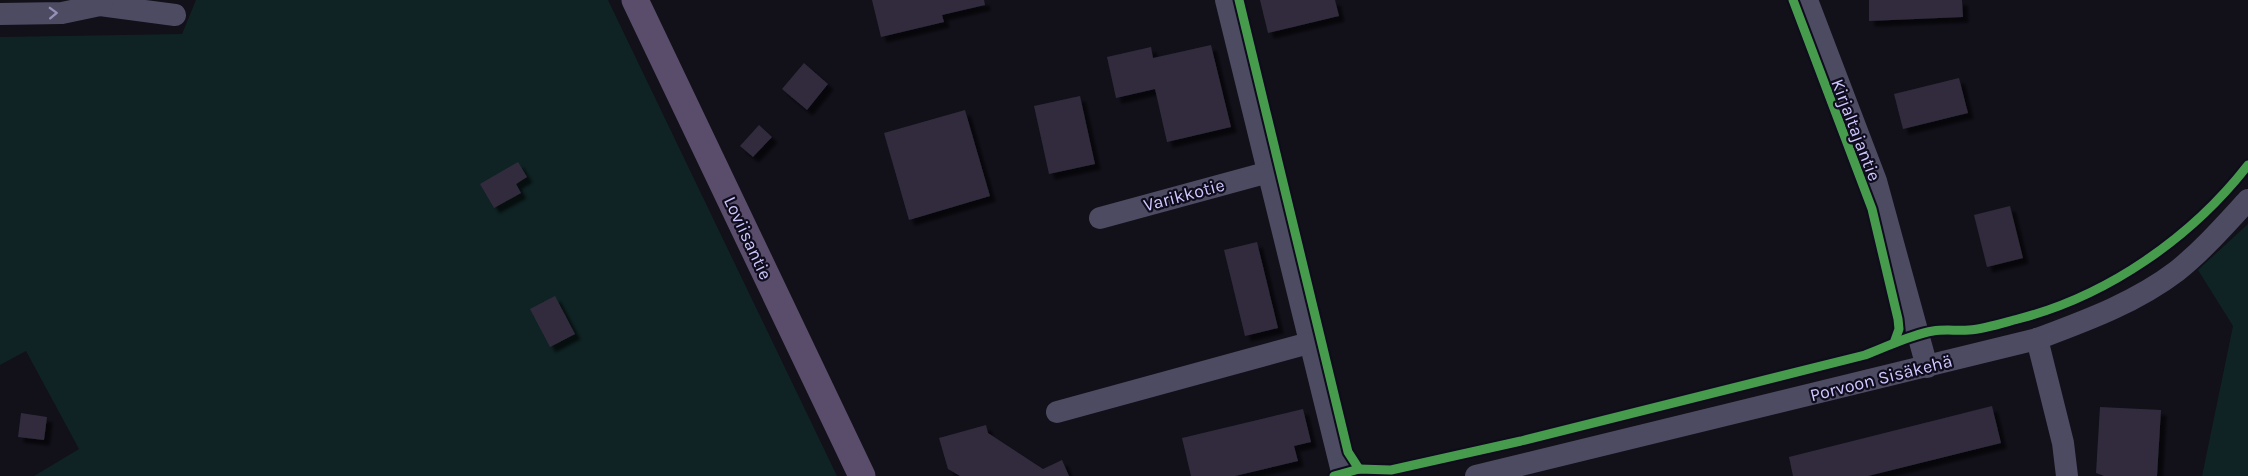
<svg xmlns="http://www.w3.org/2000/svg" width="2248" height="476" font-family="Karla,sans-serif">
	<defs>
		<filter id="shadow"><feDropShadow dx="5.5" dy="5.5" stdDeviation="1.5" flood-color="#0009"/></filter>
	</defs>
	<rect width="100%" height="100%" fill="#121019"/>
	<g fill="#0f2324">
		<polygon points="196,0 608,0 837,476 34,476 79,449 26,351 0,365 0,37 182,34"/>
		<polygon points="2248,224 2248,476 2202,476 2233,326 2198,270"/>
	</g>
	<g fill="#302c3c" filter="url(#shadow)">
		<polygon points="872,0 984,0 985,5 942,15 944,22 881,37"/>
		<polygon points="1260,0 1335,0 1339,16 1268,33"/>
		<polygon points="1869,0 1962,0 1963,17 1869,21"/>
		<polygon points="1211,45 1231,127 1167,142 1155,89 1116,98 1107,57 1151,47 1153,58"/>
		<polygon points="804,63 828,84 807,110 782,89"/>
		<polygon points="1959,78 1968,113 1903,129 1894,94"/>
		<polygon points="1080,96 1095,164 1049,174 1034,106"/>
		<polygon points="965,110 990,196 909,220 884,133"/>
		<polygon points="759,125 772,137 753,157 740,146"/>
		<polygon points="518,162 527,177 516,184 521,193 494,208 480,184"/>
		<polygon points="2010,206 2023,258 1987,267 1974,215"/>
		<polygon points="1257,242 1278,328 1245,336 1224,250"/>
		<polygon points="555,296 575,334 550,347 530,309"/>
		<polygon points="1992,406 2001,443 1868,476 1793,476 1789,457"/>
		<polygon points="2100,407 2161,410 2157,476 2104,476 2096,473"/>
		<polygon points="1303,409 1311,442 1294,446 1298,461 1235,476 1191,476 1182,438"/>
		<polygon points="21,413 47,417 44,440 18,437"/>
		<polygon points="986,425 988,433 1043,469 1062,460 1069,476 960,476 948,469 939,438"/>
	</g>
	<g fill="none" stroke-linecap="round" stroke-linejoin="round">
		<g stroke="#4c4b62" stroke-width="22">
			<polyline points="1226,0 1343,476"/>
			<polyline points="1807,0 1876,181 1927,367"/>
			<polyline points="100,5 175,15"/>
			<polyline points="0,14 62,13 100,5 103,0"/>
			<polyline points="1100,218 1269,172"/>
			<polyline points="2037,339 2063,443 2067,476"/>
			<polyline points="1057,412 1309,343"/>
			<path d="M1476,476L2037,339C2085,321 2135,303 2177,271C2203,250 2225,225 2248,200"/>
		</g>
		<polyline stroke="#594d6b" stroke-width="27" points="635,0 862,476"/>
		<defs>
			<g id="cycleway">
				<polyline points="1239,0 1348,452 1359,469"/>
				<polyline points="1793,0 1872,209 1898,319 1899,329 1894,343"/>
				<path d="M1334,476L1359,469L1391,470L1521,441L1865,355C1887,347 1909,335 1933,331C1945,329 1957,331 1969,330C1985,329 2003,323 2018,319C2108,296 2192,237 2248,165"/>
			</g>
		</defs>
		<use href="#cycleway" stroke="#0f0c1d" stroke-width="13"/>
		<use href="#cycleway" stroke="#469c4c" stroke-width="9"/>
	</g>
	<defs><path id="oneway-chevron" d="M-2-3.5L2.5 0L-2 3.5" fill="none" stroke-width="1.6" stroke-linecap="round" stroke-linejoin="round" transform="scale(1.5)"/></defs>
	<use stroke="#9490b8" href="#oneway-chevron" transform="translate(53 13) rotate(-2)"/>
	<g text-anchor="middle" stroke-width="4.5" stroke-linejoin="round" paint-order="stroke">
		<g font-size="18" fill="#cfc8fe" stroke="#0f0c1d">
			<text transform="translate(1856 130) rotate(69)" y="6">Kirjaltajantie</text>
			<text transform="translate(1184 195) rotate(-15)" y="6">Varikkotie</text>
			<text transform="translate(748 238) rotate(65)" y="6">Loviisantie</text>
			<text transform="translate(1881 378) rotate(-14)" y="6">Porvoon Sisäkehä</text>
		</g>
	</g>
</svg>
